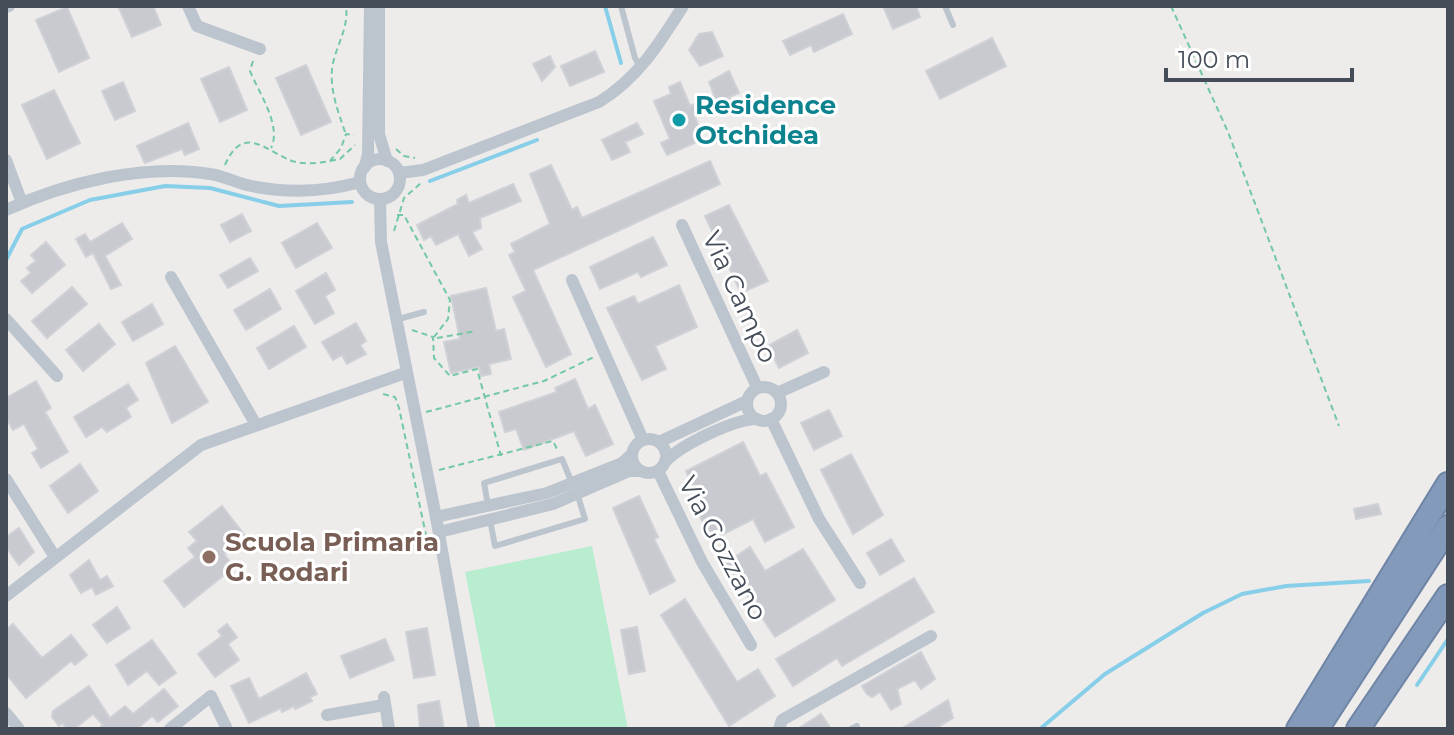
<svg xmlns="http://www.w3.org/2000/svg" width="1454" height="735" font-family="Montserrat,sans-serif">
	<rect width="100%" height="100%" fill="#eeebeb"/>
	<polygon fill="#b9edd0" points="592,546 628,729 496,729 465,572"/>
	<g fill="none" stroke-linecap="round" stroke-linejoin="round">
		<g stroke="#87cee9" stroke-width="4">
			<polyline points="605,6 621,63"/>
			<polyline points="430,181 537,140"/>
			<polyline points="6,260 22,229 90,200 165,186 210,188 279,206 352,202"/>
			<polyline points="1417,685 1448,639"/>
			<polyline points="1040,729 1105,674 1203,613 1242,594 1286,586 1369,581"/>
		</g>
	</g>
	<g fill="#c8cad0" stroke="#cfd1d7" stroke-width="2">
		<polygon points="118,6 153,6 161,25 132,37"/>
		<polygon points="883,6 916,6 920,17 893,29"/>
		<polygon points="67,7 89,58 59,72 36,20"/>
		<polygon points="843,14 852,34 814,52 811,45 790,55 783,41"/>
		<polygon points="712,32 723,56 700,66 689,50 699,34"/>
		<polygon points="992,38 1006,66 940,99 926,71"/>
		<polygon points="595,51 604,72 570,86 561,66"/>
		<polygon points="550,56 555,67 542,81 533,64"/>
		<polygon points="306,65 331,122 301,135 276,78"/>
		<polygon points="229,67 247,110 220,122 201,79"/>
		<polygon points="729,71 739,93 729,97 731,101 695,117 704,139 667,155 661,143 670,139 654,101 671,94 669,87 680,82 690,106 714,95 709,82"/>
		<polygon points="123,82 135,111 115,120 102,91"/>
		<polygon points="54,90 80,143 47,159 22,105"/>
		<polygon points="188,123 199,149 185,155 182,149 145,163 137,146"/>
		<polygon points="637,123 643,134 625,142 630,152 612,160 602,140"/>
		<polygon points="710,161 720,184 533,270 571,354 546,367 513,297 526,291 509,255 515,252 511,244 550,224 530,174 551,165 572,210 577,207 582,218"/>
		<polygon points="513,184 521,201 480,218 481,228 472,232 482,249 469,256 458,234 436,245 431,236 424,240 417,225 458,204 457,200 466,195 469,203"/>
		<polygon points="729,205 768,281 741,293 705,216"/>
		<polygon points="242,214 251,231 230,242 221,225"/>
		<polygon points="122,223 132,239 105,256 121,285 111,289 93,253 86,257 76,239 85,234 90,242"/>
		<polygon points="317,223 332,248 296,268 282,243"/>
		<polygon points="653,237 667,265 641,277 638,272 600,289 590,267"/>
		<polygon points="46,242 65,265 32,293 21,281 31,273 27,268 36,261 31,255"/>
		<polygon points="250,258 258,271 228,288 220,275"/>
		<polygon points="326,273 335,290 325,296 334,313 315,324 296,291"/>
		<polygon points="679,285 697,327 655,346 666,369 642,380 607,308 634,296 638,304"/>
		<polygon points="72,287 87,304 47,338 32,321"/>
		<polygon points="486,288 496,331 504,329 511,359 489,364 491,374 481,376 479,367 451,373 444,342 460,339 451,296"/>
		<polygon points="270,289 281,309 246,330 234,310"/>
		<polygon points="152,304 163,324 133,341 122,322"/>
		<polygon points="356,323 366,341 360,345 366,354 347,364 342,355 333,360 322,342"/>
		<polygon points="99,324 115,344 83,371 66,350"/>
		<polygon points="294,326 306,347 269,369 257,348"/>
		<polygon points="797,330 808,353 779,368 768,346"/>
		<polygon points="175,346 208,402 172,423 146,363"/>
		<polygon points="575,379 588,409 595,405 613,444 586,456 574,431 524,450 516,429 505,432 499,412 557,392 555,388"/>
		<polygon points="36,381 51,408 45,412 68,452 41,468 32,453 38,449 24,424 13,430 6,418 6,398"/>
		<polygon points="128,384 138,400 126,408 131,417 107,432 102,427 86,437 74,417"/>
		<polygon points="829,410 842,436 814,450 801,423"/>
		<polygon points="743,442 760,476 766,473 794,527 765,542 753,519 712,540 695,507 701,504 686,471"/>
		<polygon points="851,454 883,515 853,534 821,470"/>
		<polygon points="80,464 98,491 68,513 50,486"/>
		<polygon points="639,496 658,537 654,539 675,581 650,594 613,508"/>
		<polygon points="1378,504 1381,514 1356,519 1354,509"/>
		<polygon points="222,506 246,537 224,554 234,567 184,607 164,581 195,557 188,548 197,541 189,532"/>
		<polygon points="19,528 34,552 19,565 6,547 6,537"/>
		<polygon points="891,539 904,561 880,575 867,553"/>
		<polygon points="750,547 765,571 803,549 835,600 775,637 726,563"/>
		<polygon points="89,560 100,580 107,576 113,586 96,595 92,587 81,593 70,575"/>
		<polygon points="914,578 934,612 842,666 837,658 793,686 776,659"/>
		<polygon points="685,599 737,682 758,669 775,696 729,726 661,615"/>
		<polygon points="117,607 130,628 107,643 93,625"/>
		<polygon points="13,624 42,658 71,635 87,655 75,665 71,661 26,698 6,674 6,630"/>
		<polygon points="227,624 237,637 228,644 239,660 215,677 198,654 222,636 218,631"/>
		<polygon points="637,627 645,671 629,674 621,630"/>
		<polygon points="427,628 435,675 414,678 406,632"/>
		<polygon points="385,639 394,660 350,678 341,656"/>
		<polygon points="152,640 176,673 159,685 147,671 128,685 116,665"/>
		<polygon points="921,652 935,679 921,689 915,680 897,689 901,704 891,710 880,692 872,697 867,694 862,686"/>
		<polygon points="306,673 317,694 310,697 312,701 295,709 294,706 282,712 281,708 249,723 231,686 249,678 259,699"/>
		<polygon points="89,686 110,718 125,706 133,714 164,689 178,706 158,722 152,716 137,729 98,729 103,725 93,714 74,729 67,729 62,723 59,726 52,717 53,711"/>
		<polygon points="948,700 953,718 935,729 901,729"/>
		<polygon points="439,701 444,729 420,729 418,705"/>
		<polygon points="821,714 831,729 798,729"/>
	</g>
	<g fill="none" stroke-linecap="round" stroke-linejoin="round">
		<defs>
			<g id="highway">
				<polyline points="1298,729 1448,484"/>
				<polyline points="1317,729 1448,527"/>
				<polyline points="1358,729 1448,596"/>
			</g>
		</defs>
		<use href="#highway" stroke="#6f85a6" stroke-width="26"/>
		<g stroke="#72c9a4" stroke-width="2" stroke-dasharray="6 4" stroke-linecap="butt">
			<polyline points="1171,6 1228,132 1339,426"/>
			<path d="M253,61L250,71C259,93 282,126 271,148"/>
			<path d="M345,132C338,111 330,91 332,69C335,46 349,30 346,6"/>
			<polyline points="396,149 404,156 415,158"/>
			<polyline points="330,161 340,159 355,145"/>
			<path d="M225,165C243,123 266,151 292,161C304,165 318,163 330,161L341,148L346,134L354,135"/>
			<polyline points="397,215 404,215 450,300 448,319 434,337"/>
			<polyline points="394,231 404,198 421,183"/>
			<polyline points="412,330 433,337 434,358 450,376 477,369 501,456"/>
			<polyline points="437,338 476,331"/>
			<polyline points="383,394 395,397 399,408 426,535"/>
			<polyline points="426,412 544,381 594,357"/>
			<polyline points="439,470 553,441 558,451"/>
		</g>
		<g stroke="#bcc5ce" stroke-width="6">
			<polyline points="621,6 635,58 641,68"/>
			<polyline points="945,6 953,25"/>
			<polyline points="395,320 424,312"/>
			<polyline points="488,505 484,483 562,459 572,483"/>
			<polyline points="490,520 495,546 585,519 577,493"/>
			<polyline points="851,729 857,726"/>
		</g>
		<g stroke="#bcc5ce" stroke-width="12">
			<polyline points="188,6 197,26 260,49"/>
			<polyline points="379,6 379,134 387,161"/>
			<polyline points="6,7 9,6"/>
			<circle cx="380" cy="179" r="20"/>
			<polyline points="6,160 22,203"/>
			<polyline points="365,167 368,153 370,6"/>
			<path d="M399,173L423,170L599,102C638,78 659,44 683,6"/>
			<polyline points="380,199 381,242 436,517 474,729"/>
			<path d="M6,210C65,183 144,163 210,174C224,176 237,183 251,186C287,193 325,192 360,182"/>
			<polyline points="682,225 757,387"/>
			<polyline points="171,277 255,423"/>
			<polyline points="572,280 643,440"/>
			<polyline points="6,319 57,376"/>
			<circle cx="764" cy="404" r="17"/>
			<polyline points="777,393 824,372"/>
			<polyline points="771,419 819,519 860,583"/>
			<circle cx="649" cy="456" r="17"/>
			<polyline points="659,442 747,401"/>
			<path d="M666,461C681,445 734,419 757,419"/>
			<polyline points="658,471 702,562 751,645"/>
			<polyline points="6,479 55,557"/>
			<polyline points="436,517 547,493 622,463 632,454"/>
			<polyline points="439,532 553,504 629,471 641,471"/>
			<polyline points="6,596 201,445 405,373"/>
			<polyline points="384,697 389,729"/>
			<polyline points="6,713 19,729"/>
			<polyline points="327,715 384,705"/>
			<polyline points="170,729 211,696 227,729"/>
			<polyline points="779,729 782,720 931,636"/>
		</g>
		<use href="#highway" stroke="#839aba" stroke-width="22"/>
	</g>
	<circle fill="#0f9aa8" stroke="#fff" stroke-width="3" cx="679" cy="120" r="8"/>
	<circle fill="#8d6e63" stroke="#fff" stroke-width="3" cx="209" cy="557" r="8"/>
	<g text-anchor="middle" stroke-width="6" stroke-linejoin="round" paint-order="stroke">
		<g font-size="26" font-weight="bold" fill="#0d838f" stroke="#fff" text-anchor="start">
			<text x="695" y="114">Residence<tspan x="695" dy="30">Otchidea</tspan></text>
		</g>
		<g font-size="26" fill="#444d58" stroke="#fff">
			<text transform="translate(740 297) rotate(65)" y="9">Via Campo</text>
			<text transform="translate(723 548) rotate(62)" y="9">Via Gozzano</text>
		</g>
		<g font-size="26" font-weight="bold" fill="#785e54" stroke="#fff" text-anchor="start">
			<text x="225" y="551">Scuola Primaria<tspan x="225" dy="30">G. Rodari</tspan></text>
		</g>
	</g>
	<rect width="1454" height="735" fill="none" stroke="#444d58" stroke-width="16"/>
	<path d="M1166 68v12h186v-12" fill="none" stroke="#444d58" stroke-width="4"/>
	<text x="1178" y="68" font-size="24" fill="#444d58" stroke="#ffffff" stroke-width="6" paint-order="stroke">100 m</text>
</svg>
